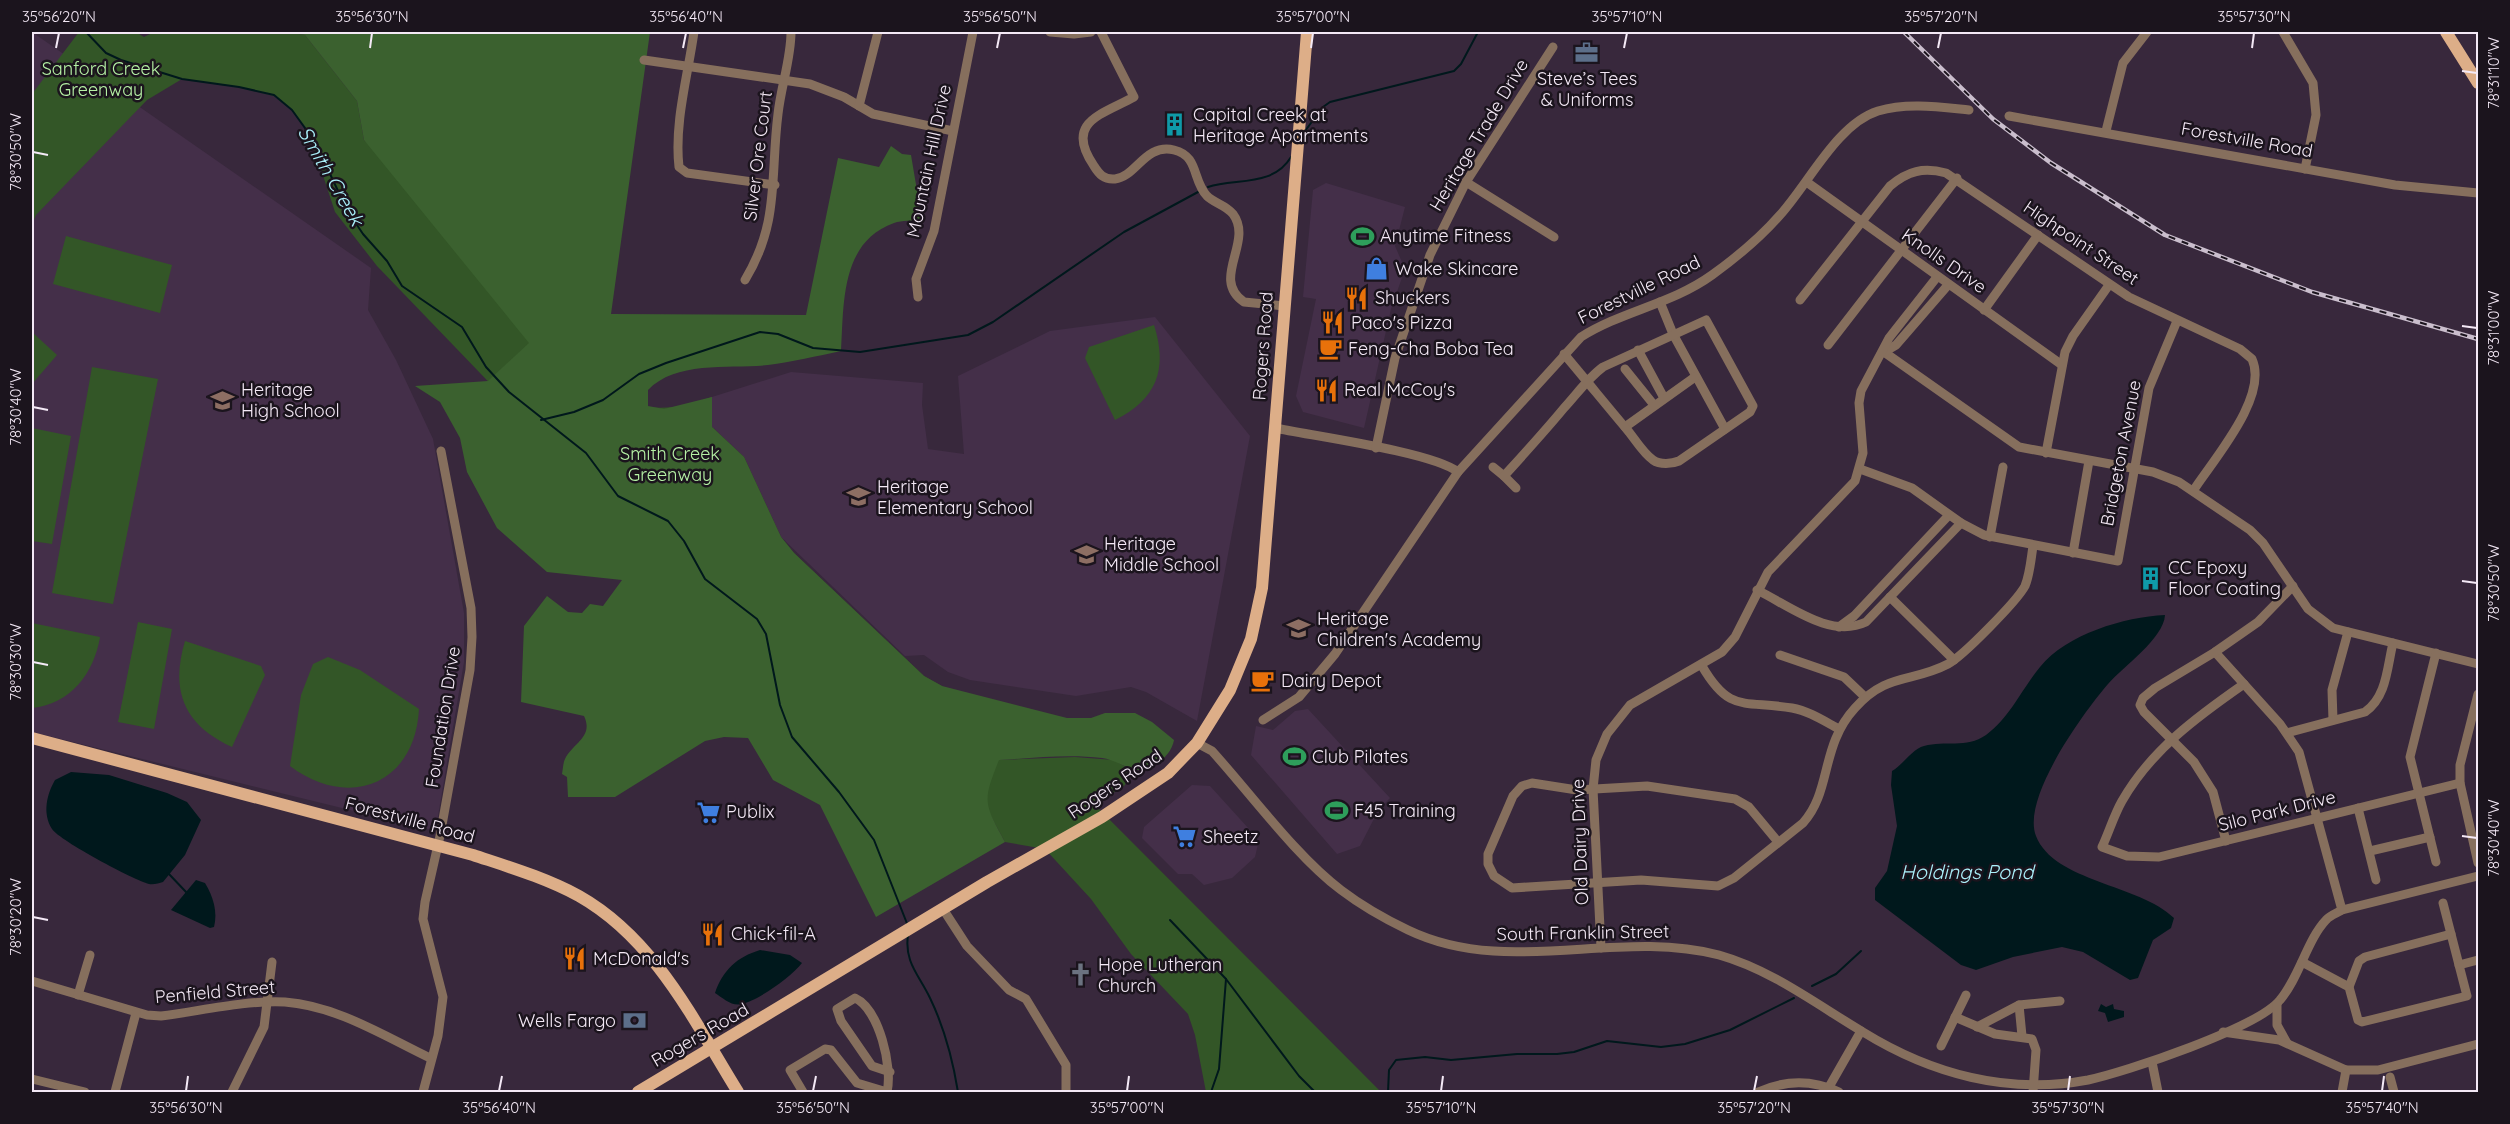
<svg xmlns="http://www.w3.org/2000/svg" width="2510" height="1124" font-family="Quicksand,sans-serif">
	<rect width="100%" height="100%" fill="#38283c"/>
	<g fill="#442f49">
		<polygon points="32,32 371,268 368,310 396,360 433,439 464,613 464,662 437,822 432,830 32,732"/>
		<polygon points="1326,183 1405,207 1395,246 1405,269 1391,309 1364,428 1303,412 1296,396 1316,299 1303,297 1313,190"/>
		<polygon points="1155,317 1250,436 1197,721 1146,692 1131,687 1076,696 970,680 948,672 924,655 905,656 781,537 744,457 712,427 712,397 791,372 923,383 922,405 928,449 964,454 958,376 1050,331"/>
		<polygon points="1308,709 1390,798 1379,809 1360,846 1337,854 1251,755 1256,726 1273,730 1295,711"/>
		<polygon points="1192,785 1210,786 1259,840 1255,857 1232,878 1204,885 1192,874 1178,874 1142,838 1144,827"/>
	</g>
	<g fill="#335627">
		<path d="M79,32H136L144,37L154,32H288L305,35L357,101L364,140L648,390V407C671,410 691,404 712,397V427L744,457L781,537L794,553L924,676L942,686L999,760L1075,757L1114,760L1134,772L1124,786L1095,805L1381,1092H1206L1195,1035L1188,1014L1131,954L1091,899L1045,849L1005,842L987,809L506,400L377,266L335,212L308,130L292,110L274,96L239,87L182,79L147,100L36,215L32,224V94Z"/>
		<polygon points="66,236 172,265 160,313 53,284"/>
		<path d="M1154,325C1168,369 1157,399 1115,420L1085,358L1089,347Z"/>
		<polygon points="32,332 57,355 32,384"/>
		<polygon points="92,367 158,379 113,604 52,593"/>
		<polygon points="32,428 71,436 52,544 32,541"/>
		<polygon points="138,622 172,629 154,729 118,722"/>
		<path d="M32,623L100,637C94,673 71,704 32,708Z"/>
		<path d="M185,641L261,666L265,675L232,747C184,725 170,691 185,641Z"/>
		<path d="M328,657L360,670L419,709C415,785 348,810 290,766L301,695L313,664Z"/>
	</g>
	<path fill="#3b612f" d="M288,32H650L611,314L806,315L838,158L879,167L891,146L902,154L911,155L922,220C913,221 902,220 894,223C840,242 844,305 841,351C817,356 792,362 768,365C731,369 676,360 648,390V406L664,409L712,397V427L744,457L781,537L794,553L924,676L942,686L1067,718H1091L1105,713H1135L1152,722L1174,740C1171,757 1153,769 1137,770C1129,770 1114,759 1102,758C1068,754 1034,758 999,760C982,802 984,803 1005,842L876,917L820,805L773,780L748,738L724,737L705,741L615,797H568L567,777L562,774C563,769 563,763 565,759C573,743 594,737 584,716L521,702L524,626L547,596L568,612L582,613L590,604L603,606L622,580L547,572L497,528L467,472L460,438L440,402L415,386L488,381L529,343L364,140L357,101L305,35Z"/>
	<g fill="#00181c">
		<path d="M2165,615C2164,638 2123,667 2108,684C2084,712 2021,798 2036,836C2054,882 2139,884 2174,918L2171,928L2153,940L2138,978L2130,980L2083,952L2062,947L2013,957L1976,970L1961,965L1875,900V888L1887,871L1897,826L1891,785L1892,771C1903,765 1912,749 1924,746C1945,740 1966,749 1986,735C2011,716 2021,690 2040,667C2067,634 2124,617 2165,615Z"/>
		<path d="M71,772L109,775L167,793L187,802L201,820L185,855L163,882C159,883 154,885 149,884C134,880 60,841 52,829C42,813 47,794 55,780Z"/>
		<path d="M196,880L205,883C213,896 218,912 214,927L210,928L171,910Z"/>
		<path d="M760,950L790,955L802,963C791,977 759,1000 742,1004C732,1007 723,998 715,993C723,970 737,957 760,950Z"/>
		<polygon points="2101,1004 2106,1007 2113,1004 2114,1009 2124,1011 2124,1017 2108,1022 2105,1013 2098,1011"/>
	</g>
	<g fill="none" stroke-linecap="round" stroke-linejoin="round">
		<g stroke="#00181c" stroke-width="2">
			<polyline points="86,32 106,53 121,60 182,79 239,87 274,95 292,110 315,142 347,210 363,234 387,261 402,286 462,327 486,367 509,392 586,453 618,496 668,521 684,541 705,579 757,619 766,634 780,705 792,737 839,792 874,840 908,926"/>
			<polyline points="1305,131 1323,107 1330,102 1454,71 1461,64 1478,32"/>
			<path d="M1208,187C1236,178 1273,187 1291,157"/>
			<polyline points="541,420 574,412 603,400 639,374 666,363 760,332 778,334 813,348 860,352 968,335 993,322 1124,232 1198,192"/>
			<polyline points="168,873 187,893"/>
			<polyline points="1170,920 1226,979 1299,1076 1315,1092"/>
			<path d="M908,935C904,962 919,975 930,998C944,1027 953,1061 958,1092"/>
			<polyline points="1812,986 1836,974 1861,951"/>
			<polyline points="1211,1092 1219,1069 1226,979"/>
			<polyline points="1388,1092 1389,1070 1396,1060 1425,1057 1451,1060 1517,1054 1557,1054 1574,1052 1607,1041 1661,1047 1685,1044 1730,1030 1794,998"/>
		</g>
		<g stroke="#866f5d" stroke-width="9">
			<path d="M694,32C688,75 674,123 679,167L687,173L775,185"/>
			<polyline points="1050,32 1074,34 1091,32"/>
			<path d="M1101,32L1134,97C1101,115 1064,122 1094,166C1099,174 1104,180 1115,179C1136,177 1145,143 1174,150C1199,156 1192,180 1207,196C1214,203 1226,205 1233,214C1254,242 1210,279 1244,302L1284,306"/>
			<polyline points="2283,32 2313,83 2316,115 2305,169"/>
			<polyline points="644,60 810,84 844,97 873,114 953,131"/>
			<polyline points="859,106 878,32"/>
			<polyline points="2009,116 2395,185 2478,193"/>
			<polyline points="2106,131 2123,63 2147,32"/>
			<polyline points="1466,182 1554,237"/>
			<polyline points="1808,183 2062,365"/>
			<path d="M745,280C780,222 770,177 778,114C781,86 791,59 791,32"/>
			<polyline points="918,297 916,279 934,231 973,32"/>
			<path d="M1800,300L1890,186C1908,171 1923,167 1946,173L2129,297L2240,349L2252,359C2269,397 2213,460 2193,491"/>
			<polyline points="1660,302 1673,334 1725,429"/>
			<polyline points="1984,310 2038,235"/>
			<polyline points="1828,345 1957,178"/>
			<polyline points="1638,350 1664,398"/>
			<polyline points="1884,352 2019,447 2153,472 2179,482 2250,530 2263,543 2308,609 2333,628 2478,664"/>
			<polyline points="1884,352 1896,345 1948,285"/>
			<polyline points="1625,369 1654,405"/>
			<polyline points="1625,427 1695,377"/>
			<path d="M1275,428C1313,436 1432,452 1458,472"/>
			<polyline points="1376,448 1395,358 1430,255 1466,182 1553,47"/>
			<polyline points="2046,453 2065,352 2073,336 2109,285"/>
			<polyline points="1493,467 1504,476"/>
			<polyline points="1860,469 1912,488 1961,523 1984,535 2118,561 2149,388 2177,321"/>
			<path d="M1516,488L1504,476C1524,454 1545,431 1564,408C1577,394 1588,378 1603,367L1706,320L1753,406L1750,412L1679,461C1672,464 1660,465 1653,460C1644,454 1636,441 1629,432C1607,406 1586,380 1564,354"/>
			<polyline points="1990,537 2003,467"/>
			<polyline points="2073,553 2089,461"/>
			<path d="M1757,590C1790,606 1830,639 1866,622L1961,523"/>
			<polyline points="1890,597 1954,660"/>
			<polyline points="1839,627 1854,616 1949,515"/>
			<polyline points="2215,652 2280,724 2299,752 2342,910"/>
			<polyline points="1780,655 1844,677 1865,697"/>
			<path d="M1702,666C1730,714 1744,700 1792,708C1809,711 1824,721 1839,729"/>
			<path d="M2244,684C2198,716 2151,750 2122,801C2114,815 2109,832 2102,847L2127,856L2159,857L2460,783"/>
			<polyline points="2478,694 2460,765 2460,783 2478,863"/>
			<path d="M1263,720L1299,697L1335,654L1458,472L1581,337C1622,311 1672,304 1712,275C1737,257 1760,238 1780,215C1809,183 1837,124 1878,111C1907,102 1940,107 1969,110"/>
			<polyline points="2333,720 2332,690 2348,632"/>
			<path d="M2287,733L2365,712C2387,697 2387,667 2393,643"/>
			<path d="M1197,743L1212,751C1251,794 1296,856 1341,890C1362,906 1385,919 1408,930C1508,978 1616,928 1719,955C1772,970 1816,1004 1863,1032C1931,1074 2008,1095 2088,1080C2126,1072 2257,1028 2280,1000C2299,978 2307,940 2326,920C2329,916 2337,913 2342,910L2478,876"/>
			<polyline points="2358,808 2376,880"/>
			<polyline points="2226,841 2213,792 2194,762 2144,712 2140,705 2143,698 2155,688 2215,652 2258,622 2293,586"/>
			<path d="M1778,842L1749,807L1735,799L1647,786L1577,790L1532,783L1522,786L1513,796L1488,854V864L1494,876L1512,888L1641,880L1718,886L1734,878L1803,823C1832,791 1820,746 1855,708C1887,672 1912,683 1948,664C1963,656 2017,601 2025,586C2030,574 2031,559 2033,546"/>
			<polyline points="2370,851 2430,837"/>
			<polyline points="2436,862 2410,757 2436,653"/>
			<polyline points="943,909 967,946 1009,990 1026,999 1066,1065 1066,1092"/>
			<polyline points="1601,948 1593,789 1596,760 1607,734 1630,705 1722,652 1735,637 1768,572 1855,481 1863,453 1859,403 1861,391 1889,338 1937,277"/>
			<polyline points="2302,962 2349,987 2358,1020 2362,1022 2467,996 2443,903"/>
			<polyline points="2459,965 2478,960"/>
			<path d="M32,981L147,1015L161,1016C201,1011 245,1000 285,1002C337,1006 384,1036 430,1058"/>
			<polyline points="2349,987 2359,961 2365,957 2451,934"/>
			<polyline points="78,995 90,955"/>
			<polyline points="2277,1004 2277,1025 2287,1043"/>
			<polyline points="2019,1005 2022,1036"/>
			<polyline points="1955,1017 1995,1034 2032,1039 2036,1050 2033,1092"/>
			<polyline points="1977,1027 2019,1005 2060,1001"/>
			<polyline points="2223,1032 2279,1040 2346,1070 2378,1070 2478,1044"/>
			<polyline points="1941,1046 1966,995"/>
			<polyline points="2152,1062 2158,1092"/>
			<polyline points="2390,1077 2394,1092"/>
			<polyline points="32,1079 85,1092"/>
			<polyline points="1829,1087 1861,1031"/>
			<polyline points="115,1092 136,1013"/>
			<polyline points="232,1092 264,1027 272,962"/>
			<polyline points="423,1092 438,1036 443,997 423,919 425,902 440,836 470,670 472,637 471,608 441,451"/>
			<polyline points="803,1092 790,1070 825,1049 831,1050 857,1083 887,1092"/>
			<path d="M887,1092C893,1067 879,1009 855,998L837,1009L841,1021L872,1066L890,1072"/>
			<path d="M1758,1092C1785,1080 1813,1080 1839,1092"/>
			<polyline points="2342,1092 2346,1070"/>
		</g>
		<g stroke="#ddae88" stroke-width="12">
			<polyline points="2446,32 2478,83"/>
			<path d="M32,738L473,855C509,867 546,878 579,896C655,939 694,1021 738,1092"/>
			<polyline points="638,1092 987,882 1102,817 1168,773 1197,743 1230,690 1251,639 1262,588 1307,32"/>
		</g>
		<defs>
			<polyline id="rail" points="1904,32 1993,119 2051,163 2165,235 2312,292 2478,339"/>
		</defs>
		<use href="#rail" stroke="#cabecd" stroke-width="4.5"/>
		<use href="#rail" stroke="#1b141d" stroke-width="2" stroke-dasharray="7" stroke-linecap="butt"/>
	</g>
	<path fill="none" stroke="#f4e9f6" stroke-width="2" d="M56,48L59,33M370,48L372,33M683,48L686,33M997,48L1000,33M1311,48L1313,33M1624,48L1627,33M1938,48L1941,33M2252,48L2254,33M2462,71L2477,73M33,152L48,155M2462,326L2477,328M33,407L48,410M2462,581L2477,583M33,662L48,665M2462,836L2477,838M33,917L48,920M186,1091L188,1076M499,1091L502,1076M813,1091L816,1076M1127,1091L1129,1076M1441,1091L1443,1076M1754,1091L1757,1076M2068,1091L2070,1076M2382,1091L2384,1076"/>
	<defs>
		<symbol id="office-bare" viewBox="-9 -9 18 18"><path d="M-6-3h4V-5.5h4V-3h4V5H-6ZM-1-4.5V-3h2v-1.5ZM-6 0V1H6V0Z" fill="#5c6f8a" stroke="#1b141d" stroke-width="2.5" paint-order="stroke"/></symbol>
		<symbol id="building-bare" viewBox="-9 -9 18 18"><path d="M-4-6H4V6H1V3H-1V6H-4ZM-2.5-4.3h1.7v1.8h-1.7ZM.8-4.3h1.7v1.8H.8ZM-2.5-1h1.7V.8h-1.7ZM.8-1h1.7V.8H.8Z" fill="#0f9aa8" stroke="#1b141d" stroke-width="2.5" paint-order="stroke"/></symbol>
		<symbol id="stadium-bare" viewBox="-9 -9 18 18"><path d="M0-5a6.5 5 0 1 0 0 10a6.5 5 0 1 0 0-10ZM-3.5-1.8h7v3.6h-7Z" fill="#2e9e5b" stroke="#1b141d" stroke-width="2.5" paint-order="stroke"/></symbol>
		<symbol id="shop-bare" viewBox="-9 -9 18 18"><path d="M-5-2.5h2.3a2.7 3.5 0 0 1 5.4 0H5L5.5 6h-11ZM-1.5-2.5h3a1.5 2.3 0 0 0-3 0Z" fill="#3f7fe0" stroke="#1b141d" stroke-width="2.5" paint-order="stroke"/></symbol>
		<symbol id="restaurant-bare" viewBox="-9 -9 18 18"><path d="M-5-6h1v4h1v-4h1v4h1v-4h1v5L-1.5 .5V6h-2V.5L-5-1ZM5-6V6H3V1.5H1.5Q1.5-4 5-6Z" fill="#e8710a" stroke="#1b141d" stroke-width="2.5" paint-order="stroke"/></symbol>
		<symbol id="cafe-bare" viewBox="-9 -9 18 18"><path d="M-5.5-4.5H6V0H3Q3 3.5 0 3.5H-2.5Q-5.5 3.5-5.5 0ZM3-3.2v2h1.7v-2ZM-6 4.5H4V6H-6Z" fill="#e8710a" stroke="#1b141d" stroke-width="2.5" paint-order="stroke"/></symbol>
		<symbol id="school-bare" viewBox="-9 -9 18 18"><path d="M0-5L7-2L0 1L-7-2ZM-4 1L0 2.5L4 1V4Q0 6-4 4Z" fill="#8d6e63" stroke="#1b141d" stroke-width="2.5" paint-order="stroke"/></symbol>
		<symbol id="supermarket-bare" viewBox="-9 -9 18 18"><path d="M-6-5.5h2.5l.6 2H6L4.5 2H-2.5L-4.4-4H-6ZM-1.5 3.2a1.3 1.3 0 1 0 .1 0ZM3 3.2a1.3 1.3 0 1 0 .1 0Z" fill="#3f7fe0" stroke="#1b141d" stroke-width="2.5" paint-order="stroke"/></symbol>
		<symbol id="church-bare" viewBox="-9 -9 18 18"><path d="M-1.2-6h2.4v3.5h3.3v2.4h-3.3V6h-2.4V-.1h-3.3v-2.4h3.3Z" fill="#6b7280" stroke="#1b141d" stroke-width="2.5" paint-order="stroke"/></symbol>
		<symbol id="bank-bare" viewBox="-9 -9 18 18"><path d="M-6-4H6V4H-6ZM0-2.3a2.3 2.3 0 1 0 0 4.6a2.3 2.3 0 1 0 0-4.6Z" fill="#5c6f8a" stroke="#1b141d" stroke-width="2.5" paint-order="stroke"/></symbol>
	</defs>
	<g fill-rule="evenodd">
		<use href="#office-bare" x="1570" y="36" width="33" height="33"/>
		<use href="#building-bare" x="1158" y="108" width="33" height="33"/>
		<use href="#stadium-bare" x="1346" y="220" width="33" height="33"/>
		<use href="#shop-bare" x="1360" y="252" width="33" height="33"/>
		<use href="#restaurant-bare" x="1340" y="282" width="33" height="33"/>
		<use href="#restaurant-bare" x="1316" y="306" width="33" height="33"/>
		<use href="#cafe-bare" x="1314" y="332" width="33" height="33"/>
		<use href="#restaurant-bare" x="1310" y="374" width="33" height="33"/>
		<use href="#school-bare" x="206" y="384" width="33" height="33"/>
		<use href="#school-bare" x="842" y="480" width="33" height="33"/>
		<use href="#school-bare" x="1070" y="538" width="33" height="33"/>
		<use href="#building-bare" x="2134" y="562" width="33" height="33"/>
		<use href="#school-bare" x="1282" y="612" width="33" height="33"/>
		<use href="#cafe-bare" x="1246" y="664" width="33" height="33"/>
		<use href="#stadium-bare" x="1278" y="740" width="33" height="33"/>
		<use href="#stadium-bare" x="1320" y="794" width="33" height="33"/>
		<use href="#supermarket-bare" x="692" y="796" width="33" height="33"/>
		<use href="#supermarket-bare" x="1168" y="820" width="33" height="33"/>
		<use href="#restaurant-bare" x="696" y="918" width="33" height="33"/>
		<use href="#restaurant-bare" x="558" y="942" width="33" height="33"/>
		<use href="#church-bare" x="1064" y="958" width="33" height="33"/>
		<use href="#bank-bare" x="618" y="1004" width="33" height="33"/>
	</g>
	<g text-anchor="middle" stroke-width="5" stroke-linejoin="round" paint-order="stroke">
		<g font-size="18" fill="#b6f2a5" stroke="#1b141d">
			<text x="101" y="75">Sanford Creek<tspan x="101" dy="21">Greenway</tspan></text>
			<text x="670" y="460">Smith Creek<tspan x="670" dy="21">Greenway</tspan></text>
		</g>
		<g font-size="18" fill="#f4e9f6" stroke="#1b141d" text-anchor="start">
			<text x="1587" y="85" text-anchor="middle">Steve’s Tees<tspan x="1587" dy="21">&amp; Uniforms</tspan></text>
			<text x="1193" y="121">Capital Creek at<tspan x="1193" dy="21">Heritage Apartments</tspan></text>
			<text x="1380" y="242">Anytime Fitness</text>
			<text x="1395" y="275">Wake Skincare</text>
			<text x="1375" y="304">Shuckers</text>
			<text x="1351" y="329">Paco's Pizza</text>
			<text x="1348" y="355">Feng-Cha Boba Tea</text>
			<text x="241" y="396">Heritage<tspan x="241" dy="21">High School</tspan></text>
			<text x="1344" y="396">Real McCoy's</text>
			<text x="877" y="493">Heritage<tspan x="877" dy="21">Elementary School</tspan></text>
			<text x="1104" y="550">Heritage<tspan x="1104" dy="21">Middle School</tspan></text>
			<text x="2168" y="574">CC Epoxy<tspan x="2168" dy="21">Floor Coating</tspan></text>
			<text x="1317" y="625">Heritage<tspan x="1317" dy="21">Children's Academy</tspan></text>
			<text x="1281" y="687">Dairy Depot</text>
			<text x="1312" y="763">Club Pilates</text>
			<text x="1354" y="817">F45 Training</text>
			<text x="726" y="818">Publix</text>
			<text x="1203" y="843">Sheetz</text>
			<text x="731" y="940">Chick-fil-A</text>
			<text x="593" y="965">McDonald's</text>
			<text x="1098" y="971">Hope Lutheran<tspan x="1098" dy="21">Church</tspan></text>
			<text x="616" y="1027" text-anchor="end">Wells Fargo</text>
		</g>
		<g font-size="18" fill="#f4e9f6" stroke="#1b141d">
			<text transform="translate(1479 135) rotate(-59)" y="6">Heritage Trade Drive</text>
			<text transform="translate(2247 140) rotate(10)" y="6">Forestville Road</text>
			<text transform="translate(758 156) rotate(-83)" y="6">Silver Ore Court</text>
			<text transform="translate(929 161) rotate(-78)" y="6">Mountain Hill Drive</text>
			<text transform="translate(2081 243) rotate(34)" y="6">Highpoint Street</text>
			<text transform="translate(1944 261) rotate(35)" y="6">Knolls Drive</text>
			<text transform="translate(1639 290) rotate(-26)" y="6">Forestville Road</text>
			<text transform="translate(1263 346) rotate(-86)" y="6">Rogers Road</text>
			<text transform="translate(2121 453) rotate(-79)" y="6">Bridgeton Avenue</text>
			<text transform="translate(443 717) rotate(-81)" y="6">Foundation Drive</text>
			<text transform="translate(1115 784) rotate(-34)" y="6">Rogers Road</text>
			<text transform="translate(2277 811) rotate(-14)" y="6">Silo Park Drive</text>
			<text transform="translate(410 820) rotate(15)" y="6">Forestville Road</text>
			<text transform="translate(1580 842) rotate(-92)" y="6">Old Dairy Drive</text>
			<text transform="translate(1583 933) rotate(-1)" y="6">South Franklin Street</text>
			<text transform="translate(215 992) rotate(-5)" y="6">Penfield Street</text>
			<text transform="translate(700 1035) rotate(-30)" y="6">Rogers Road</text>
		</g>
		<g font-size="20" font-style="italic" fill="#aaf0fa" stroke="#1b141d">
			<text transform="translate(331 176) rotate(60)" y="7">Smith Creek</text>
			<text x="1967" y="879">Holdings Pond</text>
		</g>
	</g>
	<rect width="2510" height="1124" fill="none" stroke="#1b141d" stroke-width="66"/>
	<rect x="33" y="33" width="2444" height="1058" fill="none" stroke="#f4e9f6" stroke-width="2"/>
	<g font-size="15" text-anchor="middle" fill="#f4e9f6">
		<text x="59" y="22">35°56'20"N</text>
		<text x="372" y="22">35°56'30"N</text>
		<text x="686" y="22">35°56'40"N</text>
		<text x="1000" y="22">35°56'50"N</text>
		<text x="1313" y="22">35°57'00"N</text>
		<text x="1627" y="22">35°57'10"N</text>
		<text x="1941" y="22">35°57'20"N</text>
		<text x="2254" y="22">35°57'30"N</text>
		<text transform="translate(2494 73) rotate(-90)" y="5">78°31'10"W</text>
		<text transform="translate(16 152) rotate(-90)" y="5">78°30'50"W</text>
		<text transform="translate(2494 328) rotate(-90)" y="5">78°31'00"W</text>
		<text transform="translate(16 407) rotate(-90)" y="5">78°30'40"W</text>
		<text transform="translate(2494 583) rotate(-90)" y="5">78°30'50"W</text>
		<text transform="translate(16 662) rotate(-90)" y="5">78°30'30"W</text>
		<text transform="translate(2494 838) rotate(-90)" y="5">78°30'40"W</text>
		<text transform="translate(16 917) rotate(-90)" y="5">78°30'20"W</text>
		<text x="186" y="1113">35°56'30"N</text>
		<text x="499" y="1113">35°56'40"N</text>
		<text x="813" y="1113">35°56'50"N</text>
		<text x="1127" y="1113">35°57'00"N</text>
		<text x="1441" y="1113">35°57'10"N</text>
		<text x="1754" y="1113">35°57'20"N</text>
		<text x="2068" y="1113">35°57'30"N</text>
		<text x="2382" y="1113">35°57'40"N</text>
	</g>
</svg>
